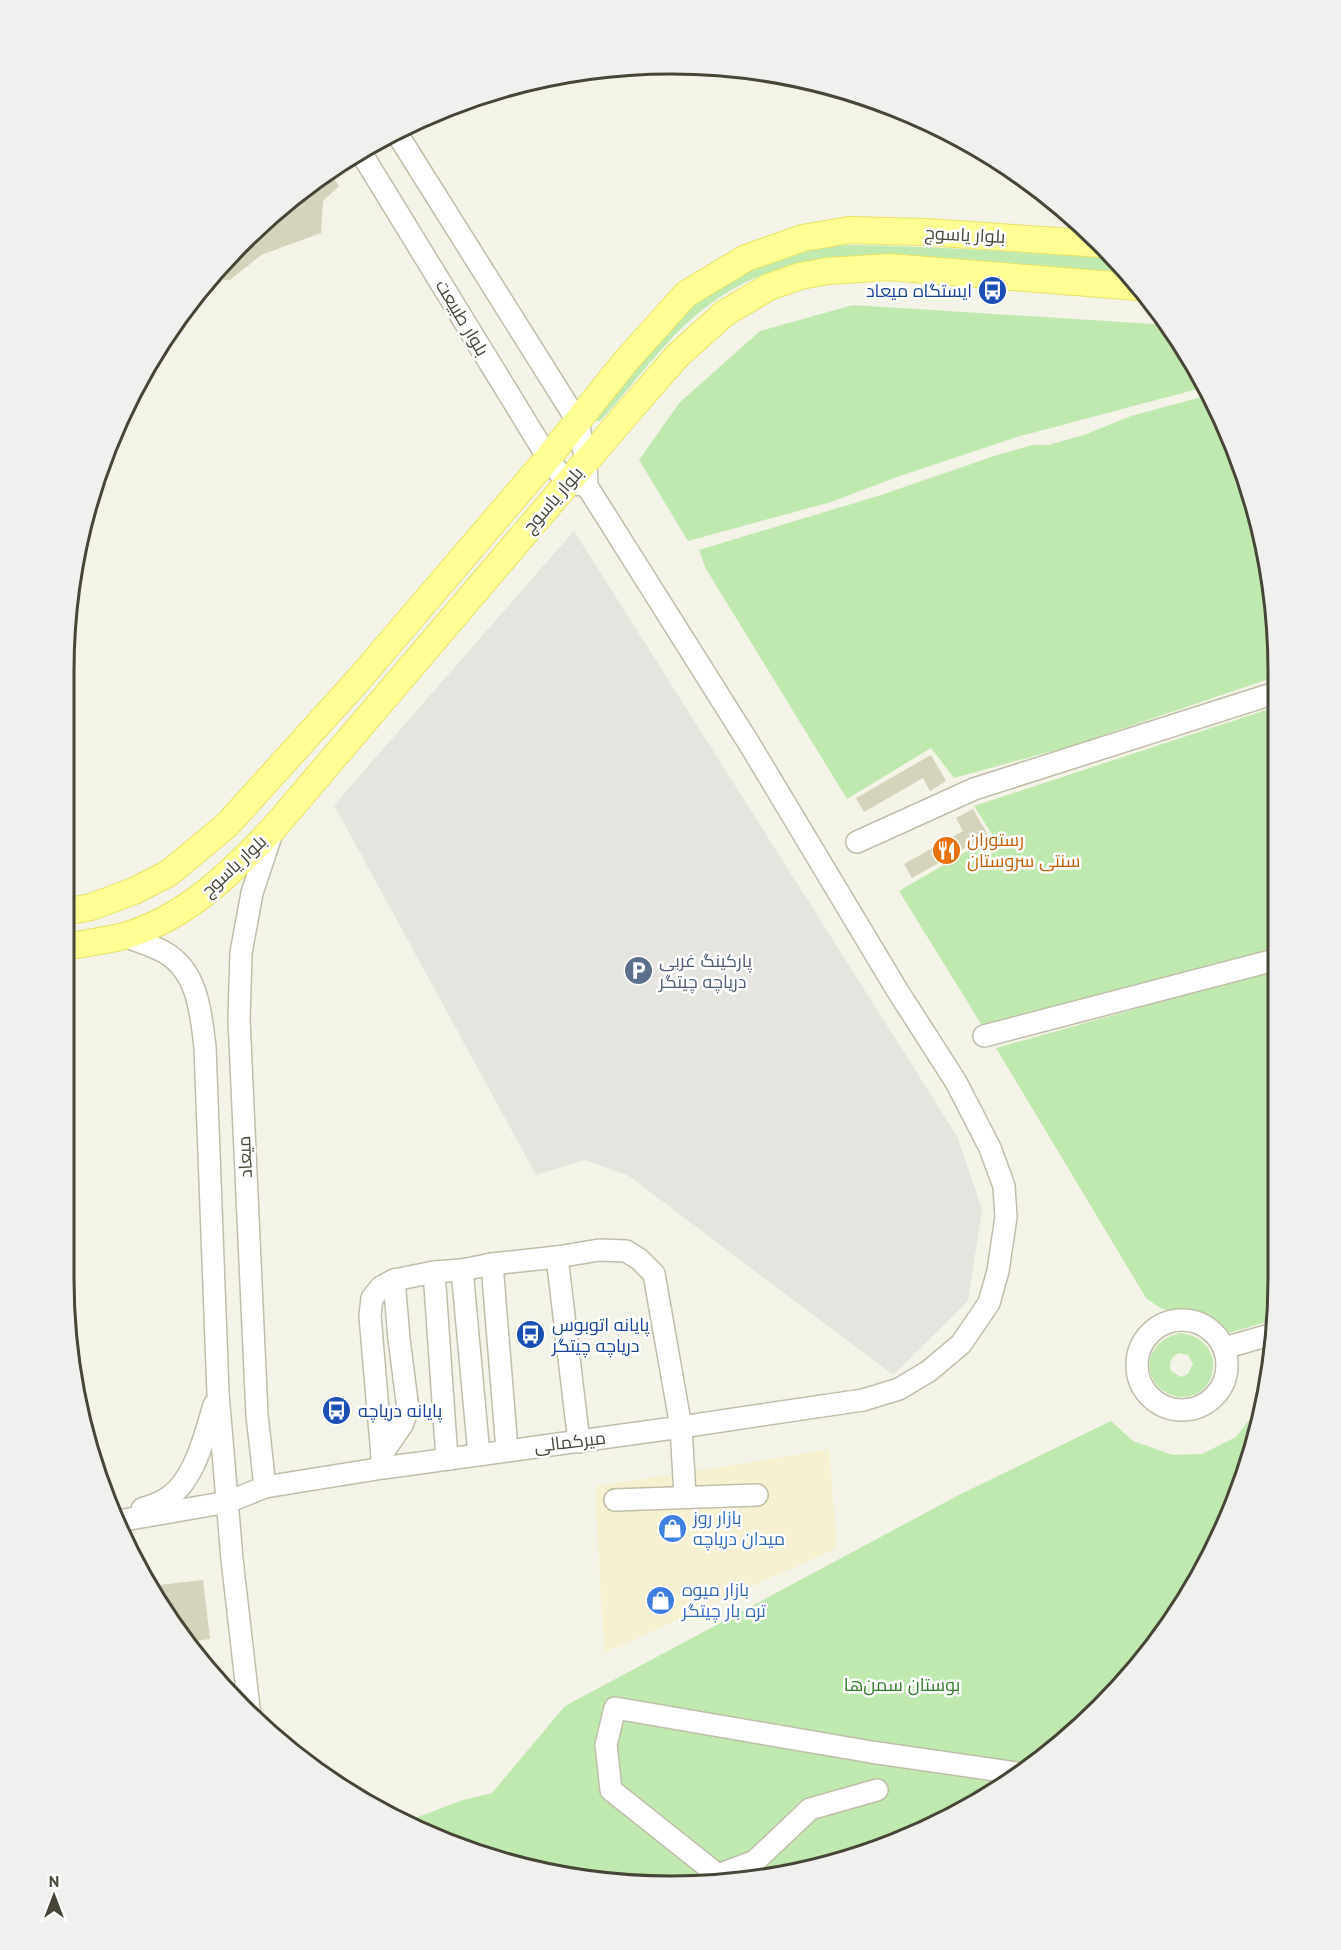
<svg xmlns="http://www.w3.org/2000/svg" width="1341" height="1950" font-family="'PT Sans',Cairo,sans-serif">
	<rect width="100%" height="100%" fill="#f4f3e7"/>
	<polygon fill="#f6f1d1" points="829,1449 837,1548 604,1653 595,1486 721,1467"/>
	<g fill="#bfe9ae" fill-rule="evenodd">
		<path d="M834,245C927,245 1020,253 1113,257L1125,272C1075,268 1025,266 975,263C884,257 801,244 720,297C671,329 639,379 600,421H596L593,416L627,371L703,294L769,259Z"/>
		<polygon points="853,305 1169,325 1175,333 1205,387 1017,437 897,477 831,502 688,541 639,460 680,402 760,331"/>
		<polygon points="1209,395 1232,438 1266,552 1278,676 1071,746 954,778 931,748 847,799 706,569 699,550 881,495 994,456 1033,445 1048,445 1084,435 1131,416"/>
		<polygon points="1278,706 1278,948 983,1027 899,891 993,836 974,806"/>
		<path d="M1278,969V1279L1274,1320L1228,1333C1216,1323 1203,1311 1186,1310C1162,1308 1168,1314 1146,1298L996,1048Z"/>
		<path d="M1181,1333C1231,1340 1218,1405 1175,1396C1167,1394 1161,1390 1156,1384C1139,1361 1157,1337 1181,1333ZM1180,1353L1188,1355L1193,1364L1188,1374L1181,1377L1171,1371C1168,1362 1172,1355 1180,1353Z"/>
		<polygon points="1271,1356 1266,1398 1215,1548 1153,1649 1100,1709 974,1806 866,1855 789,1875 630,1886 514,1866 438,1841 405,1822 463,1800 492,1793 565,1706 957,1496 1111,1421 1133,1441 1173,1455 1202,1454 1236,1437 1256,1411 1262,1391 1263,1358"/>
	</g>
	<polygon fill="#e5e4df" points="574,531 957,1136 982,1209 968,1301 893,1375 629,1176 585,1160 536,1175 334,805"/>
	<g fill="#d6d3bc">
		<polygon points="328,170 339,186 323,201 321,233 261,255 230,280 208,279 241,241"/>
		<polygon points="931,755 946,781 930,791 923,778 864,812 856,798"/>
		<polygon points="973,809 988,835 912,878 904,864 963,831 956,818"/>
		<polygon points="203,1580 210,1639 186,1642 166,1617 150,1586"/>
	</g>
	<g fill="none" stroke-linecap="round" stroke-linejoin="round">
		<defs>
			<g id="minor">
				<polyline points="360,151 548,458 567,483 583,485"/>
				<polyline points="857,842 974,789 1278,692"/>
				<path d="M124,936C137,941 151,945 164,952C198,971 201,1013 205,1047L218,1393L232,1559L250,1717"/>
				<polyline points="984,1036 1278,959"/>
				<polyline points="557,1257 579,1442"/>
				<polyline points="492,1264 507,1450"/>
				<polyline points="462,1270 479,1455"/>
				<polyline points="434,1272 447,1459"/>
				<circle cx="1182" cy="1365" r="45"/>
				<polyline points="1224,1348 1273,1334"/>
				<polyline points="382,1454 402,1425 408,1409 399,1339 394,1280"/>
				<polyline points="383,1468 370,1316 372,1298 381,1287 394,1280 434,1272 462,1270 492,1264 557,1257 599,1250 626,1251 639,1259 654,1274 681,1427 685,1496"/>
				<polyline points="265,1487 257,1415 239,1019 241,953 252,893 273,830"/>
				<polyline points="615,1500 757,1495"/>
				<path d="M142,1509C150,1506 158,1504 164,1500C194,1484 205,1435 214,1405"/>
				<polyline points="118,1521 228,1502 265,1487 383,1468 681,1427 863,1400 899,1389 929,1371 961,1344 989,1303 998,1271 1006,1217 1004,1186 990,1148 956,1082 897,990 750,745 587,486 586,462 578,422 396,132"/>
				<polyline points="877,1790 810,1809 755,1861 718,1875 611,1790 606,1745 615,1708 871,1752 1016,1773"/>
			</g>
			<g id="major">
				<polyline points="65,912 91,907 134,891 169,873 227,825 360,678 548,458 625,362 686,294 746,258 803,238 849,230 925,232 1102,244"/>
				<path d="M65,947C85,943 105,941 124,936C186,918 230,874 273,829L623,418L678,355L725,313L769,287L800,276L828,271L889,267L1138,287"/>
			</g>
		</defs>
		<use href="#minor" stroke="#c0bea9" stroke-width="24"/>
		<use href="#major" stroke="#e7e362" stroke-width="28"/>
		<use href="#minor" stroke="#fff" stroke-width="21"/>
		<use href="#major" stroke="#fffe95" stroke-width="26"/>
	</g>
	<defs>
		<symbol id="bus-disc" viewBox="-11 -11 22 22"><circle r="9.5" fill="#1a4fb4" stroke="#fff"/><path d="M-5-6H5V4H4V6H2V4H-2V6H-4V4H-5ZM-3.5-4V0h7V-4ZM-3.5 1.2v1.5H-2V1.2ZM2 1.2v1.5H3.5V1.2Z" fill="#fff"/></symbol>
		<symbol id="restaurant-disc" viewBox="-11 -11 22 22"><circle r="9.5" fill="#e8710a" stroke="#fff"/><path d="M-5-6h1v4h1v-4h1v4h1v-4h1v5L-1.5 .5V6h-2V.5L-5-1ZM5-6V6H3V1.5H1.5Q1.5-4 5-6Z" fill="#fff"/></symbol>
		<symbol id="parking-disc" viewBox="-11 -11 22 22"><circle r="9.5" fill="#5c6f8a" stroke="#fff"/><path d="M-3.5-5.5H1a3.5 3.5 0 0 1 0 7H-1V5.5H-3.5ZM-1-3.4V-.6H.8a1.4 1.4 0 0 0 0-2.8Z" fill="#fff"/></symbol>
		<symbol id="shop-disc" viewBox="-11 -11 22 22"><circle r="9.5" fill="#3f7fe0" stroke="#fff"/><path d="M-5-2.5h2.3a2.7 3.5 0 0 1 5.4 0H5L5.5 6h-11ZM-1.5-2.5h3a1.5 2.3 0 0 0-3 0Z" fill="#fff"/></symbol>
	</defs>
	<g fill-rule="evenodd">
		<use href="#bus-disc" x="976" y="274" width="33" height="33"/>
		<use href="#restaurant-disc" x="930" y="834" width="33" height="33"/>
		<use href="#parking-disc" x="622" y="954" width="33" height="33"/>
		<use href="#bus-disc" x="514" y="1318" width="33" height="33"/>
		<use href="#bus-disc" x="320" y="1394" width="33" height="33"/>
		<use href="#shop-disc" x="656" y="1512" width="33" height="33"/>
		<use href="#shop-disc" x="644" y="1584" width="33" height="33"/>
	</g>
	<g text-anchor="middle" stroke-width="5" stroke-linejoin="round" paint-order="stroke">
		<g font-size="18" fill="#474536" stroke="#fff">
			<text transform="translate(965 235) rotate(3)" y="6">بلوار یاسوج</text>
			<text transform="translate(462 318) rotate(59)" y="6">بلوار طبیعت</text>
			<text transform="translate(553 500) rotate(-49)" y="6">بلوار یاسوج</text>
			<text transform="translate(234 866) rotate(-43)" y="6">بلوار یاسوج</text>
			<text transform="translate(245 1157) rotate(-93)" y="6">میعاد</text>
			<text transform="translate(570 1442) rotate(-7)" y="6">میرکمالی</text>
		</g>
		<g font-size="18" fill="#164399" stroke="#fff" text-anchor="start">
			<text x="972" y="297" text-anchor="end">ایستگاه میعاد</text>
			<text x="552" y="1331">پایانه اتوبوس<tspan x="552" dy="21">دریاچه چیتگر</tspan></text>
			<text x="358" y="1417">پایانه دریاچه</text>
		</g>
		<g font-size="18" fill="#c56008" stroke="#fff" text-anchor="start">
			<text x="967" y="846">رستوران<tspan x="967" dy="21">سنتی سروستان</tspan></text>
		</g>
		<g font-size="18" fill="#4e5e75" stroke="#fff" text-anchor="start">
			<text x="659" y="967">پارکینگ غربی<tspan x="659" dy="21">دریاچه چیتگر</tspan></text>
		</g>
		<g font-size="18" fill="#366cbe" stroke="#fff" text-anchor="start">
			<text x="693" y="1524">بازار روز<tspan x="693" dy="21">میدان دریاچه</tspan></text>
			<text x="682" y="1596">بازار میوه<tspan x="682" dy="21">تره بار چیتگر</tspan></text>
		</g>
		<g font-size="18" fill="#307b27" stroke="#fff">
			<text x="902" y="1691">بوستان سمن‌ها</text>
		</g>
	</g>
	<path d="M0 0H1341V1950H0ZM671 74H671A597 597 0 0 1 1268 671V1279A597 597 0 0 1 671 1876H671A597 597 0 0 1 74 1279V671A597 597 0 0 1 671 74Z" fill="#f0f0ef" fill-rule="evenodd"/>
	<path fill="none" stroke="#474536" stroke-width="3" d="M671 74H671A597 597 0 0 1 1268 671V1279A597 597 0 0 1 671 1876H671A597 597 0 0 1 74 1279V671A597 597 0 0 1 671 74Z"/>
	<g transform="translate(54 1896)" stroke="#ffffff" stroke-width="4.5" paint-order="stroke">
	<path d="M0-4.5L10 22L0 15L-10 22Z" fill="#474536"/>
	<text y="-9" font-size="16" font-weight="bold" text-anchor="middle" fill="#474536">N</text>
	</g>
</svg>
